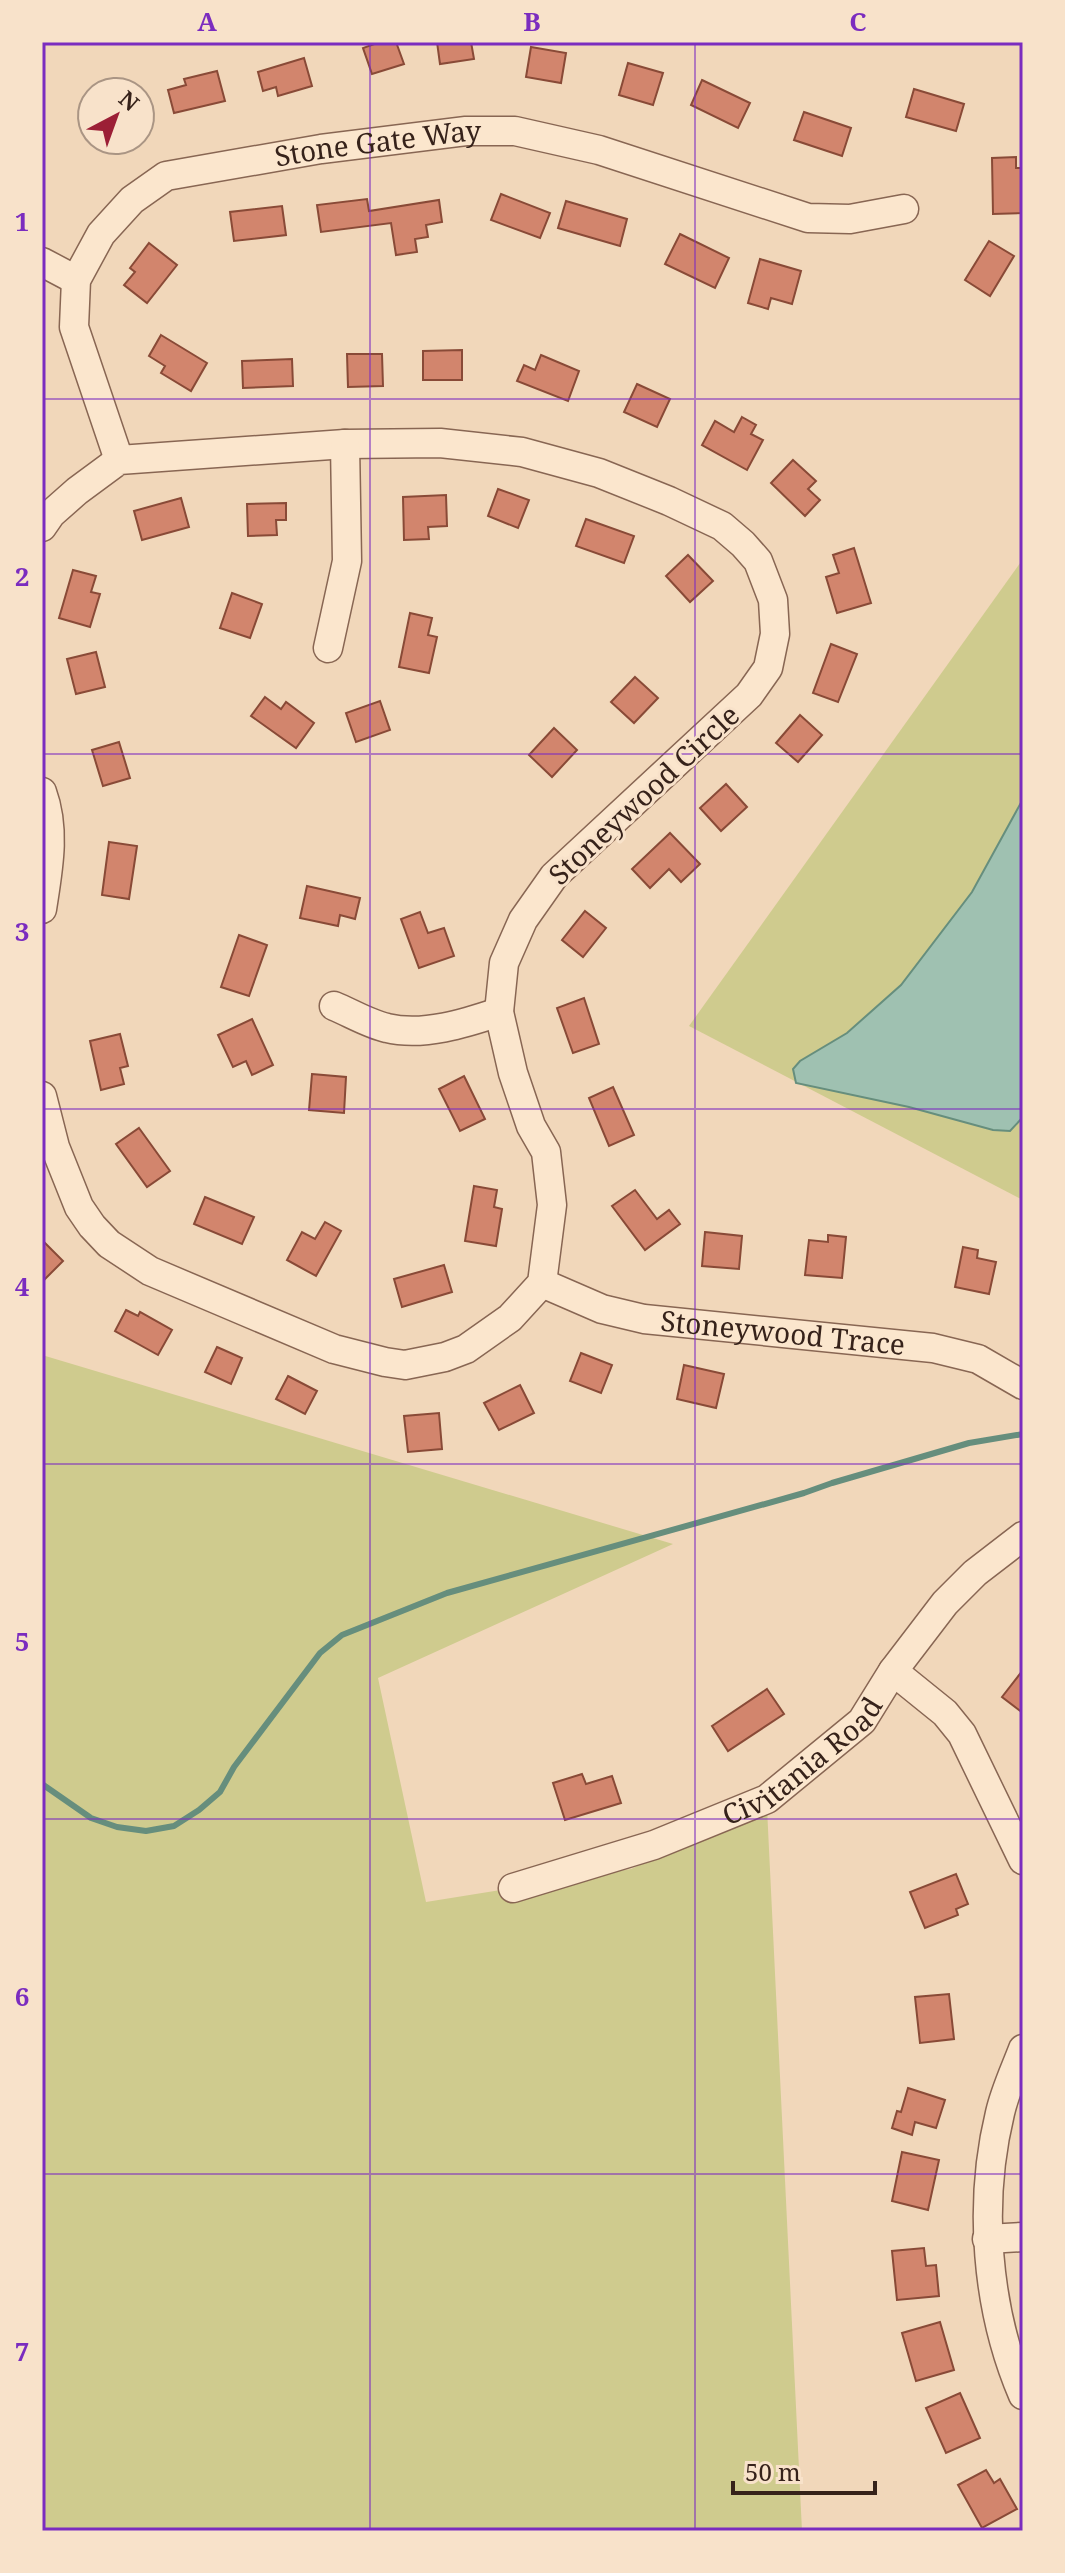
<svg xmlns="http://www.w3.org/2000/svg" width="1065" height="2573" font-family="'Noto Serif',serif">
	<rect width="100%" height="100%" fill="#f1d7ba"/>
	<g fill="#cfcb8e">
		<polygon points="1023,559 1023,1197 1021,1199 689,1026"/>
		<polygon points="42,1355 673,1544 378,1678 426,1902 631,1869 767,1808 802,2531 42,2531"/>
	</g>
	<polygon fill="#9fc1b1" stroke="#668e7d" stroke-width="2" points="1023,799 1023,1117 1010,1131 993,1130 909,1107 796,1083 793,1069 800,1061 847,1033 901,985 972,892"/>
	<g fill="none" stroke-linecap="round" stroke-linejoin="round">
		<polyline stroke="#668e7d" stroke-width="6" points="42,1784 91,1818 117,1827 146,1831 174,1826 199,1810 220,1792 234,1767 320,1653 342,1635 447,1593 804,1493 832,1483 969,1443 1023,1434"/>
	</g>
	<g fill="#d2856d" stroke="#894a37" stroke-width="2">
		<polygon points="380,42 396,42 404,64 372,74 363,48"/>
		<polygon points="437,42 471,42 474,59 440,64"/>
		<polygon points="531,47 566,53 561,83 526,77"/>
		<polygon points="304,58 312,86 278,96 276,87 263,91 258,72"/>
		<polygon points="628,63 663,73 653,105 619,95"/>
		<polygon points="217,71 225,101 174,113 168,90 186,85 184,79"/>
		<polygon points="702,80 750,103 738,128 691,105"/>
		<polygon points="914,89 964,104 956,131 906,117"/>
		<polygon points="804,112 851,128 842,156 794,140"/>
		<polygon points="1016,157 1016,168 1023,168 1023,213 993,214 992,158"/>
		<polygon points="501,194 550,213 540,238 491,220"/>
		<polygon points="367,199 369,211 439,200 442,222 426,225 428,237 415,239 417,252 396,255 391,223 321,232 317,205"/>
		<polygon points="566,201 627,219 620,246 558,228"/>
		<polygon points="282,206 286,235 234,241 230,212"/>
		<polygon points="680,234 729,258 715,288 665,264"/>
		<polygon points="989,241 1014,256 990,296 965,280"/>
		<polygon points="149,243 177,265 147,303 124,285 135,272 130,268"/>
		<polygon points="760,259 801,271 792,304 771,298 768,309 748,303"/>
		<polygon points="161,335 207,363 191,391 161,373 165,366 149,356"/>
		<polygon points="462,350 462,380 423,380 423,351"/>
		<polygon points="347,354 382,354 383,386 348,387"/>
		<polygon points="541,355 579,371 568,401 517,381 524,365 535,370"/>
		<polygon points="292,359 293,386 243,388 242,361"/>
		<polygon points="637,384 670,399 657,427 624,412"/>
		<polygon points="742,417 756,425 751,434 763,440 747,470 702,445 715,421 734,432"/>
		<polygon points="793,460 816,481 808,489 820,500 805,516 771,483"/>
		<polygon points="498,489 529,500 518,528 488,516"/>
		<polygon points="446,495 447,526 428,527 429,539 404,540 403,497"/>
		<polygon points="181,498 189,527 142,540 134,511"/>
		<polygon points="286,503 286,520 276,520 277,535 248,536 247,504"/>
		<polygon points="586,519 634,536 624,563 576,546"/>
		<polygon points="854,548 871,603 837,613 826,577 839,573 833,555"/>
		<polygon points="688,555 713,581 690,602 666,576"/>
		<polygon points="73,570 96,576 91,592 100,594 90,627 59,618"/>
		<polygon points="232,593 262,604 250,638 220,628"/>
		<polygon points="410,613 432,618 428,635 437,637 429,673 399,667"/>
		<polygon points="831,644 857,654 838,702 813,693"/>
		<polygon points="96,652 105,687 76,694 67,659"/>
		<polygon points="635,677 658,698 634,723 611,702"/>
		<polygon points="265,697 281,709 286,702 314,723 296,748 251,716"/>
		<polygon points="380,701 390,730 356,742 346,713"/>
		<polygon points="800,715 822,735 798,762 776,743"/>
		<polygon points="554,728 577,750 552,777 529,755"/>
		<polygon points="119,742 130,778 103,786 92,750"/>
		<polygon points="726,784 747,807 721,831 700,808"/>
		<polygon points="670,833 700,864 681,882 669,869 650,888 632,869"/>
		<polygon points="109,842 137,846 129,899 102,895"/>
		<polygon points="307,886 360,898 355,919 340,915 338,926 300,918"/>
		<polygon points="585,911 606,928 583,957 562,940"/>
		<polygon points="420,912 428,933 444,928 454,956 419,968 401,919"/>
		<polygon points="239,935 267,945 249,996 221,987"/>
		<polygon points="584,998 599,1044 573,1053 557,1008"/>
		<polygon points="252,1019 273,1065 252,1075 246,1061 233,1067 218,1035"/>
		<polygon points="120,1034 128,1066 120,1068 124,1084 101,1090 90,1041"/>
		<polygon points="312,1074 346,1077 344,1113 309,1110"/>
		<polygon points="464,1076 485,1119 460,1131 439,1089"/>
		<polygon points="613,1087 634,1135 609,1146 589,1098"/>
		<polygon points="139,1128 170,1171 147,1187 116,1144"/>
		<polygon points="474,1186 497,1190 494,1207 502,1209 496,1246 465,1241"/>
		<polygon points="635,1190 657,1219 669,1210 680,1224 645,1250 612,1206"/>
		<polygon points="205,1197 254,1217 242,1244 194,1224"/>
		<polygon points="325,1222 341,1231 316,1276 287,1260 302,1232 315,1239"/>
		<polygon points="705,1232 742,1236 739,1269 702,1266"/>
		<polygon points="828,1235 846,1237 842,1278 805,1275 809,1240 828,1242"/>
		<polygon points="42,1240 63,1261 42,1282"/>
		<polygon points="963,1247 978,1250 977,1258 996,1262 989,1294 955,1287"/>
		<polygon points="444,1265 452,1292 402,1307 394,1279"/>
		<polygon points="126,1310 138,1316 140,1312 172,1330 158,1355 115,1331"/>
		<polygon points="217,1347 242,1358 231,1384 205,1372"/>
		<polygon points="581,1353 612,1365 601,1393 570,1381"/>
		<polygon points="684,1365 724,1374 716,1408 677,1399"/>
		<polygon points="288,1376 317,1391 305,1414 276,1399"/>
		<polygon points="520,1385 534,1413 499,1430 484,1403"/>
		<polygon points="439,1413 442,1449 408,1452 404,1416"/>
		<polygon points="1023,1670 1023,1713 1002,1697"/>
		<polygon points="767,1689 784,1714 728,1751 712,1726"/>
		<polygon points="582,1774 586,1784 612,1776 621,1803 565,1820 553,1783"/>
		<polygon points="956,1874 968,1904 956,1909 958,1915 925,1928 910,1892"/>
		<polygon points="949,1994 954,2039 920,2043 915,1997"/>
		<polygon points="908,2088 945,2100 936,2128 915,2122 912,2135 892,2128 897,2111 901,2112"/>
		<polygon points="902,2152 939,2160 928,2210 892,2201"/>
		<polygon points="924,2248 926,2266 936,2265 939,2296 897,2300 892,2251"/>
		<polygon points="940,2322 954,2370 916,2381 902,2333"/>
		<polygon points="960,2393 980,2438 946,2453 926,2408"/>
		<polygon points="986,2470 994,2483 1000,2479 1017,2509 982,2528 958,2485"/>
	</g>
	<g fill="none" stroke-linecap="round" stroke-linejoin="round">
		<defs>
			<g id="minor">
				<polyline points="42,262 76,280"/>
				<path id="s1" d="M119,460L74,327L76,280L101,234L132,200L166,176L321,149L466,131H515L599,150L808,218L850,219L904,209"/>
				<polyline points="42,527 51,514 77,491 119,460 345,444 440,443 522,452 599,473 669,501 722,526 743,544 758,561 773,600 775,634 768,668 749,695 554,876 523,920 504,963 499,1012 513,1073 531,1126 546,1152 552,1205 542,1283 510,1318 466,1349 445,1357 405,1365 385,1362 334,1349 150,1271 109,1244 92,1226 79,1207 55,1147 42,1096"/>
				<polyline points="328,648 347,561 345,444"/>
				<path d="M42,792C56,830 48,870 42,909"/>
				<path d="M334,1006C351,1013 369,1024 387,1028C423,1037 466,1023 499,1012"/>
				<path id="s2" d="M542,1283L602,1309L644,1319L933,1348L978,1359L1023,1385"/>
				<polyline points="893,1671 945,1713 962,1734 1023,1860"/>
				<path id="s3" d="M513,1888L654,1845L767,1799L862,1721L893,1671L945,1603L975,1573L1023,1536"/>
				<path d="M1023,2049C1015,2070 1005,2091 1000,2113C978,2203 986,2309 1023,2395"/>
				<polyline points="987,2239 1023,2237"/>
			</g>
		</defs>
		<use href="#minor" stroke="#886653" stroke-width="31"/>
		<use href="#minor" stroke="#fbe6cd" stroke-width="28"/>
	</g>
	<path fill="none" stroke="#7b2cbf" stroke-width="2" stroke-opacity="0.55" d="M370,42V2531M695,42V2531M42,399H1023M42,754H1023M42,1109H1023M42,1464H1023M42,1819H1023M42,2174H1023"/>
	<g text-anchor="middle" stroke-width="6" stroke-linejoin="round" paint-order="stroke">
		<g font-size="28" fill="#36221a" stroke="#f8e2ca">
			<text dy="10" stroke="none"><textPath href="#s1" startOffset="542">Stone Gate Way</textPath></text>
			<text transform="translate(644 795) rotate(-43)" y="10">Stoneywood Circle</text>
			<text dy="10" stroke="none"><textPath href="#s2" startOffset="248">Stoneywood Trace</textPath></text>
			<text dy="10" stroke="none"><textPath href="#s3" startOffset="320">Civitania Road</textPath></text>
		</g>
	</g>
	<rect width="1065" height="2573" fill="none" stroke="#f8e2ca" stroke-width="88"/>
	<g transform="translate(116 116) rotate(41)"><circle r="38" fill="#f8e2ca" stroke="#aa9584" stroke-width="2"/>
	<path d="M0-6L14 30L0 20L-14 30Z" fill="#9c1f36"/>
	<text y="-12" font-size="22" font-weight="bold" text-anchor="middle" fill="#36221a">N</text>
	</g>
	<path d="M733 2481v12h142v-12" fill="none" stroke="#36221a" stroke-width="4"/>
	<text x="745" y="2481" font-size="24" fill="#36221a" stroke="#f8e2ca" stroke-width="6" paint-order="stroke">50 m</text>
	<rect x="44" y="44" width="977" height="2485" fill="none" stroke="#7b2cbf" stroke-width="3"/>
	<g font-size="26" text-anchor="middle" font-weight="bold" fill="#7b2cbf">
		<text x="207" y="31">A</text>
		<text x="532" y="31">B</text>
		<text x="858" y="31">C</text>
		<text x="22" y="231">1</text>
		<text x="22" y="586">2</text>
		<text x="22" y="941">3</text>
		<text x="22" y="1296">4</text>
		<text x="22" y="1651">5</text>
		<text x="22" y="2006">6</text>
		<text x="22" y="2361">7</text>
	</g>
</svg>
